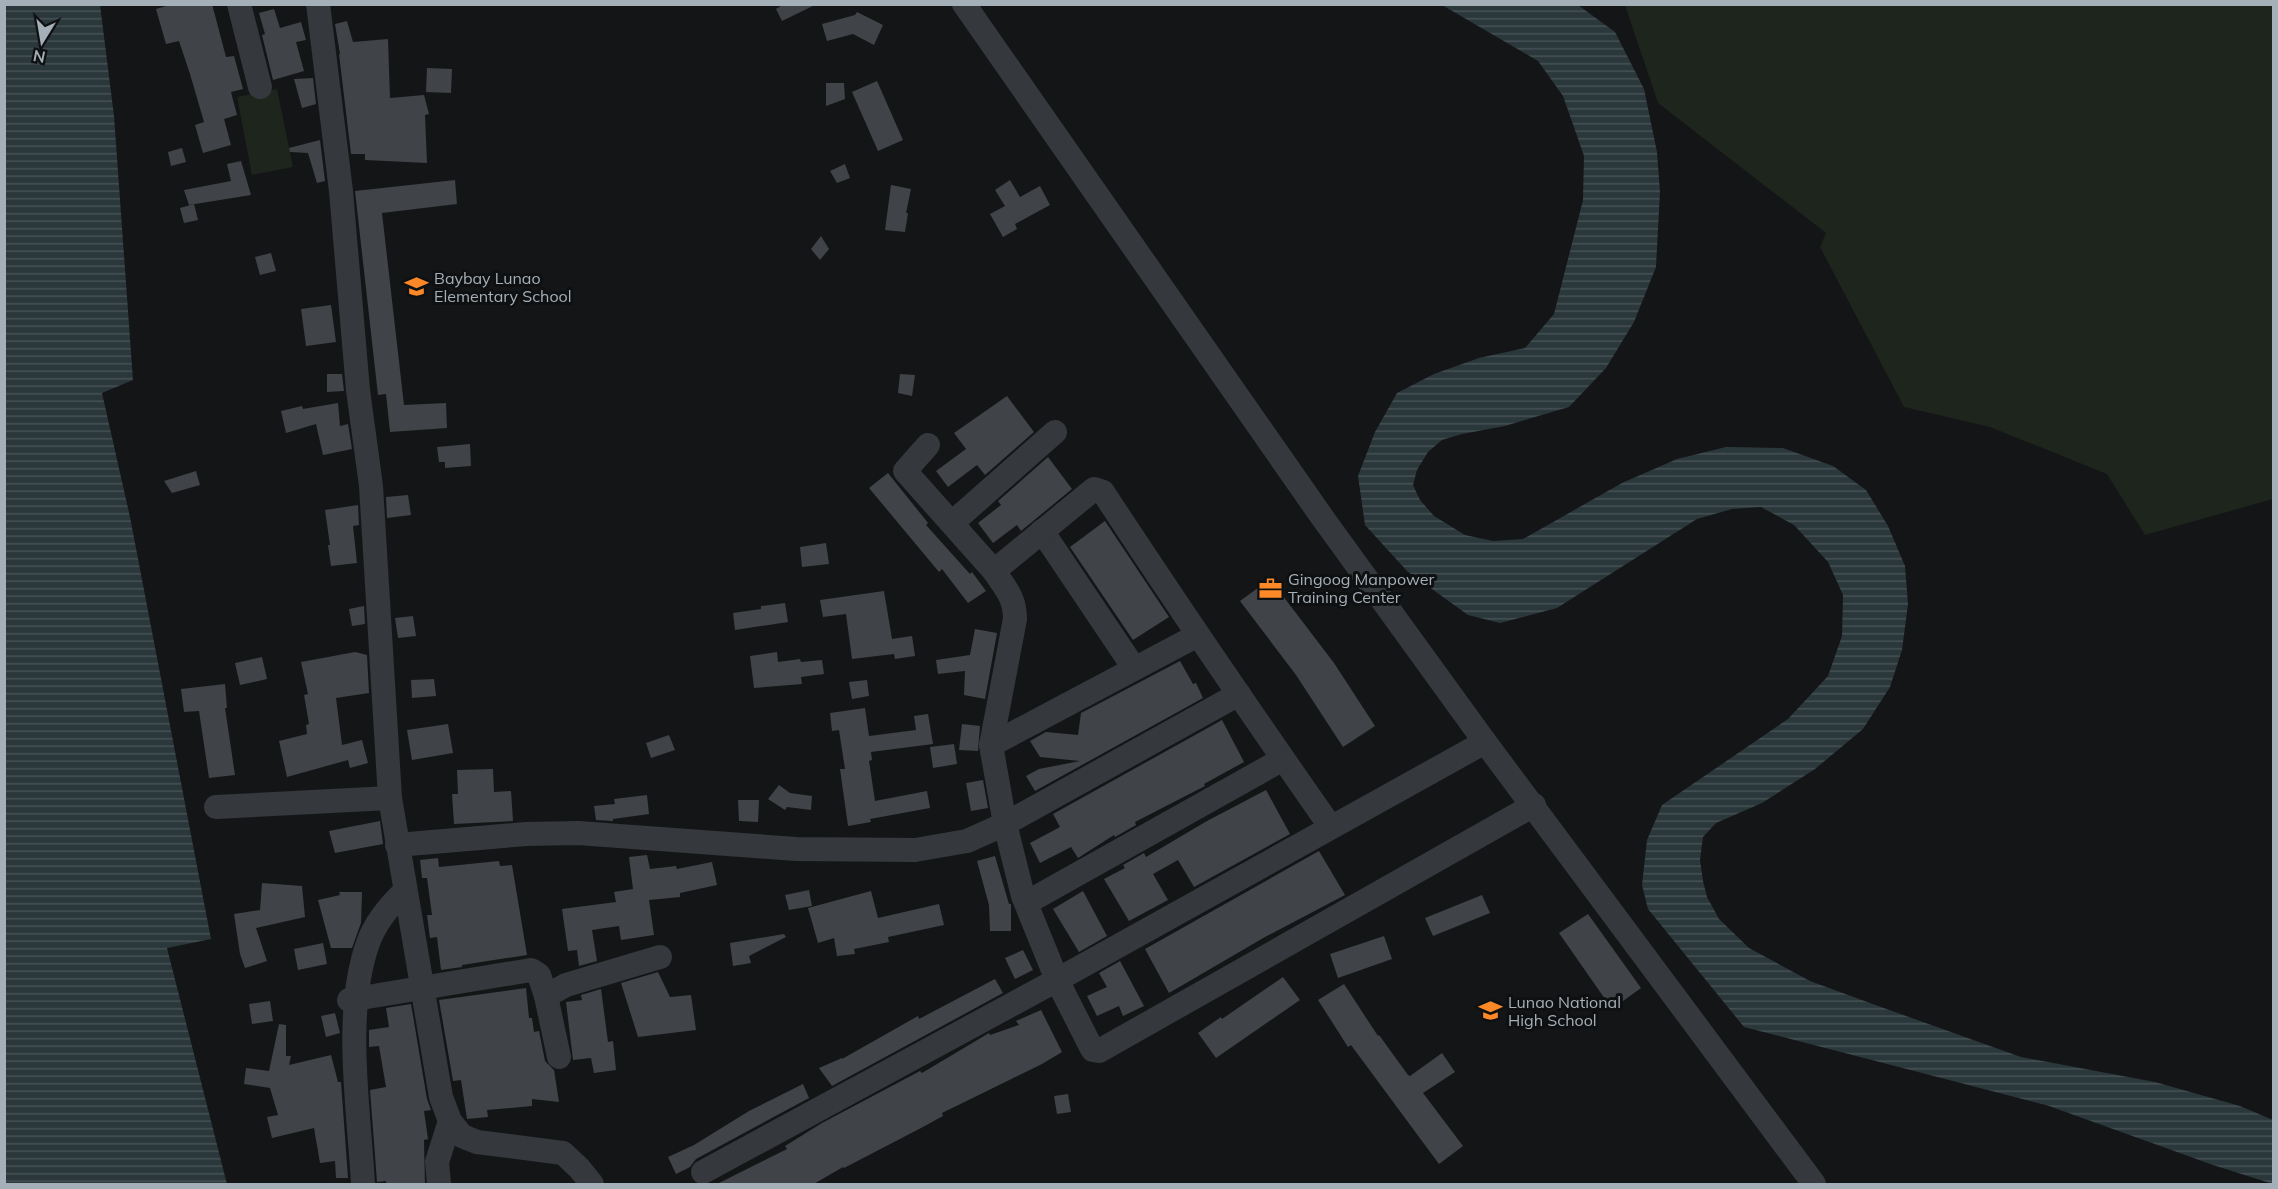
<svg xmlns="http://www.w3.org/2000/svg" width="2278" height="1189" font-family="Mulish,sans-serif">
	<defs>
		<pattern id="water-rules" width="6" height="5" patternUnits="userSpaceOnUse" patternTransform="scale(1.5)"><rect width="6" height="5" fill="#2a373b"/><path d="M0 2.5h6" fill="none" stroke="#465155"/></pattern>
	</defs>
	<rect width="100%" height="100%" fill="#141517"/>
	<g fill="#1d251c">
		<polygon points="1625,5 2273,5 2273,499 2145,535 2107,474 1990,427 1904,407 1820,247 1826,233 1658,103"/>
		<polygon points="277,89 293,167 252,175 237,97"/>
	</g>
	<g fill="url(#water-rules)">
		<polygon points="5,4 100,5 114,116 133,380 102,393 130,517 211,939 167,948 227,1184 5,1184"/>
		<polygon points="1442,5 1578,5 1615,32 1644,89 1657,152 1660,192 1656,267 1634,322 1606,368 1569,407 1505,426 1462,434 1442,440 1428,452 1417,470 1413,485 1420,500 1434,516 1465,535 1493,541 1523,539 1622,483 1677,459 1726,447 1783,448 1833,466 1866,490 1888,526 1905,566 1908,604 1902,650 1890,687 1863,729 1815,769 1762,803 1716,823 1703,837 1700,860 1703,881 1707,897 1719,919 1749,948 1810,981 1881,1007 2021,1057 2155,1082 2240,1106 2273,1120 2273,1184 2213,1165 2049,1106 1744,1027 1648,909 1642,885 1647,840 1662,805 1788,719 1828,676 1842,636 1843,595 1828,562 1794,525 1761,507 1732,509 1697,519 1557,608 1500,623 1468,615 1407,571 1365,525 1358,476 1375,432 1397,393 1434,374 1479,358 1525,348 1554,314 1583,200 1584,156 1563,96 1538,61"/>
	</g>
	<g fill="#404347">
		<polygon points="173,4 212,4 226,57 234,56 243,89 231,92 237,115 224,119 231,145 203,153 195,125 204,122 190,74 179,41 166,44 156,9"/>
		<polygon points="784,4 817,4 782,21 776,9"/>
		<polygon points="274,9 280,28 301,22 306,40 296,42 304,71 273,80 262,35 265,34 259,13"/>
		<polygon points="857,12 883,25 874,45 853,34 827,41 822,24 855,15"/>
		<polygon points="347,21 353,42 388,39 390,98 424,95 429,114 425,115 427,163 365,160 365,154 351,154 339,54 340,54 335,24"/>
		<polygon points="427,68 452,69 451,93 426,92"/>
		<polygon points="313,78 316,104 302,108 294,79"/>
		<polygon points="877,81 903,140 878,151 852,92"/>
		<polygon points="826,83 844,83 845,99 826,106"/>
		<polygon points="320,140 325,181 317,183 308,153 290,152 289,148"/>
		<polygon points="182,148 186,162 171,166 168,152"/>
		<polygon points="241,161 251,195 189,205 184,190 231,181 227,164"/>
		<polygon points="845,164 850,178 837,183 830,171"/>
		<polygon points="455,180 457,204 382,213 404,405 446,403 447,428 390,432 386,394 378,395 355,191"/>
		<polygon points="1010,180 1020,197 1040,186 1050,205 1015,224 1017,229 1003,237 990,214 1005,206 995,190"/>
		<polygon points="891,185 911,189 906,213 908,213 905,232 885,230"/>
		<polygon points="194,204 198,220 184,223 180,208"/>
		<polygon points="821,236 829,249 820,260 811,249"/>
		<polygon points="271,253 276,271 260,275 255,257"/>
		<polygon points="331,305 336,342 306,346 301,309"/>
		<polygon points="327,374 342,374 344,391 327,392"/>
		<polygon points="900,374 915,375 912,396 898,393"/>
		<polygon points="1007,396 1034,432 985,475 977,465 948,487 936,471 966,449 954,433"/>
		<polygon points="338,403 340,426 348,424 352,449 323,455 316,424 286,433 281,411 302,406 303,409"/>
		<polygon points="470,444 471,466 445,468 445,462 439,462 437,447"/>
		<polygon points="1048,457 1072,489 1021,531 1017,525 993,543 978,523 1001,505 998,501"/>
		<polygon points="196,471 200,485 172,493 164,481"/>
		<polygon points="888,473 928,523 926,525 970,574 972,572 986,591 968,603 942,569 939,572 869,488"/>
		<polygon points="408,495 411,515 387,518 386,497"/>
		<polygon points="358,505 359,525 353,526 357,563 331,566 328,545 330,545 325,510"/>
		<polygon points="1105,521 1169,617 1133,640 1070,547"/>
		<polygon points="826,543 829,564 802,567 800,547"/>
		<polygon points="1270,579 1334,663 1375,726 1343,747 1296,675 1240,601"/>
		<polygon points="884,591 892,639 912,636 915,656 895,659 894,654 852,659 846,614 823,617 820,600"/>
		<polygon points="785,603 788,622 735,630 733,613 761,609 761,606"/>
		<polygon points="364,606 365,624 352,626 349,609"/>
		<polygon points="413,616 416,636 398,638 395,618"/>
		<polygon points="975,629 997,633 985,699 964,695 965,671 938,674 936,660 970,655"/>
		<polygon points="355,652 367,655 369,693 336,698 342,745 362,740 368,763 350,768 348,760 287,777 279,741 307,734 306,725 309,724 304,695 308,694 301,662"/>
		<polygon points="777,652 778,662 800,659 801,662 822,660 824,674 801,677 802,684 754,688 750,656"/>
		<polygon points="262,657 267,679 240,685 235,663"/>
		<polygon points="1180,661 1193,684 1196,683 1203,698 1035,791 1026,776 1039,769 1080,761 1040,757 1030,741 1046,732 1078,735 1081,713"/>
		<polygon points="434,679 436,696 412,698 411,680"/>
		<polygon points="867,680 869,696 852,699 849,682"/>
		<polygon points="225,684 227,708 225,708 235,775 209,778 199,711 184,712 181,689"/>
		<polygon points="865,708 869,736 916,730 914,716 928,714 933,744 871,752 872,760 869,761 875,801 927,791 930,808 870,819 871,822 848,826 840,769 845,769 839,730 832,731 830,713"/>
		<polygon points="1222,720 1244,762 1204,784 1205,786 1135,822 1136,825 1115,837 1114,835 1078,858 1071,847 1040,863 1030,843 1060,827 1053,814"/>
		<polygon points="448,724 453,753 412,760 407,730"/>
		<polygon points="962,724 980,726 978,751 959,750"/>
		<polygon points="669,735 675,750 651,758 646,743"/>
		<polygon points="954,744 957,764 933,768 930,747"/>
		<polygon points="493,769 494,792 511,791 513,821 454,824 452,794 458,794 457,770"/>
		<polygon points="983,780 988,808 971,811 966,783"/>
		<polygon points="779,785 790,793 812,796 811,810 787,807 785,810 768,799"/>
		<polygon points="1266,790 1290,834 1194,887 1178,860 1153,874 1168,900 1129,921 1104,879 1125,868 1123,865 1144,853 1146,857 1207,821"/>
		<polygon points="647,795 649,814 613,819 613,821 596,820 594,806 615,804 614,799"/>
		<polygon points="738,800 759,800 758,822 739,821"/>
		<polygon points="380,821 383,844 335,853 329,831"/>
		<polygon points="1319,851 1345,895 1265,937 1169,993 1145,949"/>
		<polygon points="647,855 650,869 676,866 677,869 712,862 717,885 680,893 680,897 649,900 654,935 621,940 619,926 592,930 597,961 579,966 577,950 568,951 562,909 616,902 614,892 633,889 629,857"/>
		<polygon points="995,856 1009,904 1011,904 1011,931 990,931 989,905 977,861"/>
		<polygon points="438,858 439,867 499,861 500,866 512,865 527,955 462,965 462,967 441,970 437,937 430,938 427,915 432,915 427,878 422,878 420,860"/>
		<polygon points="262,883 302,886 305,917 256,928 267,961 245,968 240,954 234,914 260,910"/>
		<polygon points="809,890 812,906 789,910 785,895"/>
		<polygon points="871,891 878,918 939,904 944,925 888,937 889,942 854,949 855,954 837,956 834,938 818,943 808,908"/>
		<polygon points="1083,891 1107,936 1079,952 1053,909"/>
		<polygon points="339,892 362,892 361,923 352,948 331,948 318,900 340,895"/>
		<polygon points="1482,895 1490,913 1433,936 1425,918"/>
		<polygon points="1588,914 1641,988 1612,1009 1559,933"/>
		<polygon points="784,934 786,937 749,956 751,963 733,966 730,943"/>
		<polygon points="1384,936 1392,959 1338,978 1330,954"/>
		<polygon points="323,943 327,964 298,970 294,949"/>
		<polygon points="1023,950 1033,970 1015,979 1005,958"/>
		<polygon points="1120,961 1144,1006 1123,1016 1119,1006 1097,1016 1087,996 1107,987 1099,973"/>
		<polygon points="658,972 670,997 691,995 696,1030 638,1037 621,983"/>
		<polygon points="1283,977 1300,1000 1216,1058 1198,1033 1221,1017 1222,1019"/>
		<polygon points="995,979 1003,993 832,1086 819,1068 842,1058 842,1059 918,1016 919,1019"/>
		<polygon points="1344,984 1378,1036 1379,1035 1408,1075 1410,1076 1442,1053 1455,1072 1423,1093 1463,1146 1439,1164 1351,1045 1348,1047 1318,1000"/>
		<polygon points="526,988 529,1018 532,1018 534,1032 539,1031 545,1061 554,1070 559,1102 532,1099 532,1106 487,1110 488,1117 467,1119 461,1080 453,1081 439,1000"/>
		<polygon points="601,989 608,1042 613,1041 616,1070 594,1073 591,1058 573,1060 566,1002 582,1000 581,995"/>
		<polygon points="270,1001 273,1021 252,1024 249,1004"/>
		<polygon points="411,1004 427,1099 431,1110 424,1111 428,1139 424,1140 425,1185 386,1185 386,1181 377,1182 370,1090 386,1087 379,1046 369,1047 369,1030 389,1027 386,1008"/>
		<polygon points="1041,1010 1062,1052 1042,1064 942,1113 943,1116 921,1128 844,1168 843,1167 812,1185 715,1185 787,1149 785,1146 822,1123 920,1071 922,1073 989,1033 990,1035 1019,1025 1016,1021"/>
		<polygon points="335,1013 340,1033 326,1037 321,1016"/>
		<polygon points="279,1024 286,1025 286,1056 291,1056 289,1065 331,1055 338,1082 341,1082 348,1178 336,1178 335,1161 320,1163 314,1128 272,1138 267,1117 278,1115 270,1088 244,1084 246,1068 269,1071"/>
		<polygon points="803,1084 809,1098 696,1159 690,1167 676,1174 668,1157 694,1145 749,1111"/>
		<polygon points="1068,1094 1071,1112 1057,1114 1054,1096"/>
	</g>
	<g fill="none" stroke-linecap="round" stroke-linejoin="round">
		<g stroke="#35383c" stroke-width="24">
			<polyline points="239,4 260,87"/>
			<polyline points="318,4 341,191 358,390 371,486 390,798 441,1097 450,1121 462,1136 477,1142 563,1153 579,1168 592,1184"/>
			<polyline points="964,4 1322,517 1485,742 1814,1184"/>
			<polyline points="928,445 905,471 994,571"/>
			<polyline points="952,523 1055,432"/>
			<polyline points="1042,531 1134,668"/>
			<path d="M1239,694L1005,824L991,745L1015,619C1015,597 1005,588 994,571L1094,489L1103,492C1177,605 1253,716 1330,826"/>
			<polyline points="991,745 1198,635"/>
			<polyline points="216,807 390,798"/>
			<polyline points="397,845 526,834 578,833 796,849 915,850 967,841 1005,824 1023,896 1057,980 1485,742"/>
			<polyline points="1026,903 1283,759"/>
			<polyline points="546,996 566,985 660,957"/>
			<polyline points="349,1000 531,970 539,975 546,996 559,1057"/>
			<polyline points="703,1172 1057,980 1091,1047 1093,1050 1099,1051 1534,805"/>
			<path d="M363,1184C359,1110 343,1013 368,943C375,923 390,905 405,891"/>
			<polyline points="439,1184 437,1162 450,1121"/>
		</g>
	</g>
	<defs>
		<symbol id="school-bare" viewBox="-9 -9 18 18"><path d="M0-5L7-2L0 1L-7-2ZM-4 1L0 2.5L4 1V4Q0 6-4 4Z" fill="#fc8827" stroke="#0f1011" stroke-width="2.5" paint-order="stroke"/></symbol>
		<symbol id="office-bare" viewBox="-9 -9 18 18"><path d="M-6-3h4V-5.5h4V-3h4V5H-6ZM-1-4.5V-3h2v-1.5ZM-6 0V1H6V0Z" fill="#fc8827" stroke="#0f1011" stroke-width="2.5" paint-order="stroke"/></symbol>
	</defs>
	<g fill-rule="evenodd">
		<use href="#school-bare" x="400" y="270" width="33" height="33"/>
		<use href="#office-bare" x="1254" y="572" width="33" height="33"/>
		<use href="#school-bare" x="1474" y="994" width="33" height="33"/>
	</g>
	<g text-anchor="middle" stroke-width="6" stroke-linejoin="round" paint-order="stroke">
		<g font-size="16" fill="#a5afb7" stroke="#0f1011" text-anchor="start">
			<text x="434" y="284">Baybay Lunao<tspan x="434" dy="18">Elementary School</tspan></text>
			<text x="1288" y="585">Gingoog Manpower<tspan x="1288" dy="18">Training Center</tspan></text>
			<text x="1508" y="1008">Lunao National<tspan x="1508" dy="18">High School</tspan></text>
		</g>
	</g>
	<rect width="2278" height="1189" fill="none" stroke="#a5afb7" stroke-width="12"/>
	<g transform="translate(42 42) rotate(191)" stroke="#0f1011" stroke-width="4.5" paint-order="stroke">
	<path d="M0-4.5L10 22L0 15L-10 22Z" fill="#a5afb7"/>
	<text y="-9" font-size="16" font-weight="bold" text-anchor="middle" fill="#a5afb7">N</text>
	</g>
</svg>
